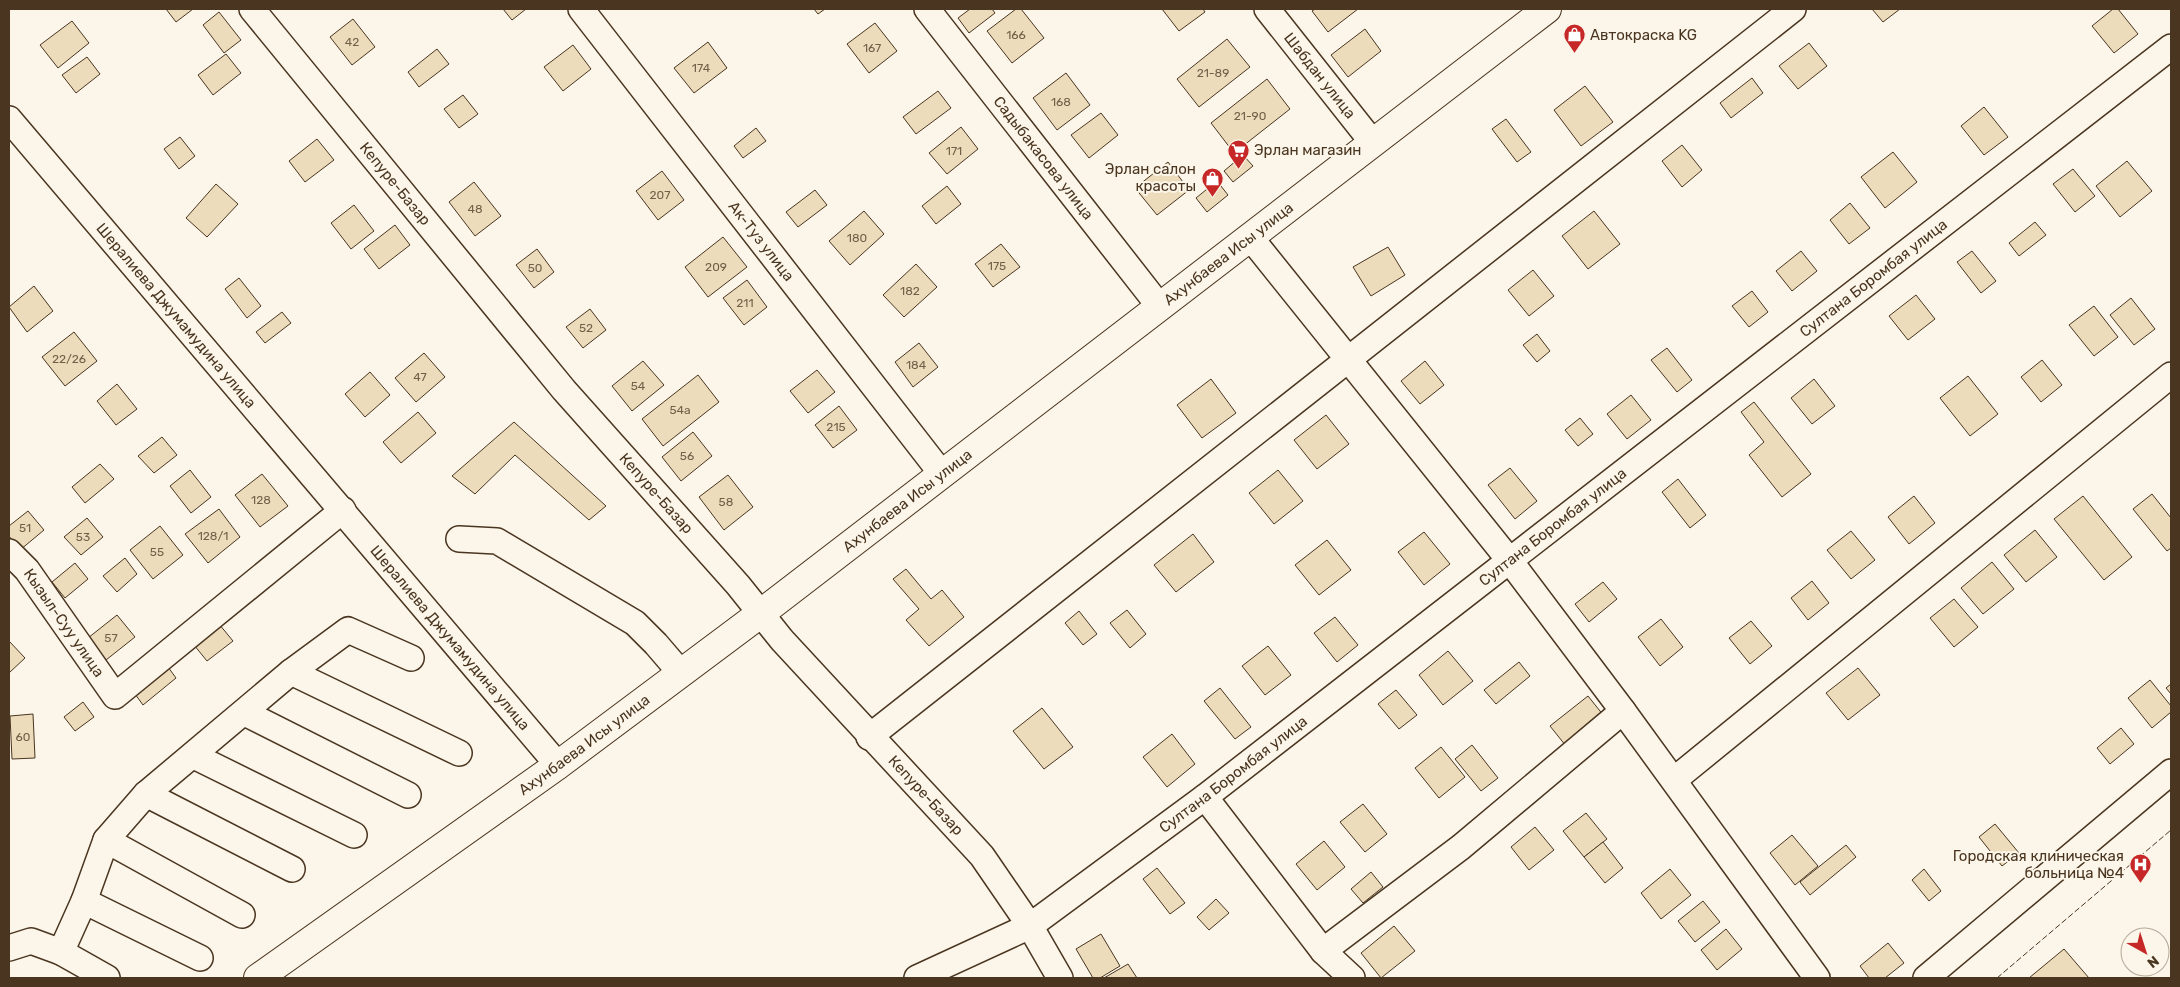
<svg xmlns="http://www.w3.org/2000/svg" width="2180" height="987" font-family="Rubik,sans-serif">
	<rect width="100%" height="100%" fill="#fbf6e9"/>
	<g fill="#ecdcbc" stroke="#4a3520">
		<polygon points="166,9 193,9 176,22"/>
		<polygon points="503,9 526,9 512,20"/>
		<polygon points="814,9 825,9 818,14"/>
		<polygon points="970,9 992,9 995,13 969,33 958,18"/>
		<polygon points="1016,9 1021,9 1044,38 1012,63 987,31"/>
		<polygon points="1162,9 1203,9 1205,12 1179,31"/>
		<polygon points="1315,9 1358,9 1328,32 1312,11"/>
		<polygon points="1872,9 1900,9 1883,22"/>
		<polygon points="2113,9 2118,9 2138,34 2114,53 2092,26"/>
		<polygon points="219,12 241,40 224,53 203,25"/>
		<polygon points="353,19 375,47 352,65 330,37"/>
		<polygon points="72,21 89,43 58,68 40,45"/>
		<polygon points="875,23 897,51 869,73 847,44"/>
		<polygon points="1365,29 1381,51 1348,77 1331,55"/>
		<polygon points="1227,39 1250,67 1199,107 1177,79"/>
		<polygon points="708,42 727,68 694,93 674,68"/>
		<polygon points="1809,43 1827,66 1798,89 1779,66"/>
		<polygon points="573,45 591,69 563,91 544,67"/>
		<polygon points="437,49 449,64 419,87 408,72"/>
		<polygon points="226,54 241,73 213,95 198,75"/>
		<polygon points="87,57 100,74 76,93 62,75"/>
		<polygon points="1066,73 1090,105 1057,130 1033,98"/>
		<polygon points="1752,78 1763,93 1731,118 1720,103"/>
		<polygon points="1267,79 1290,109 1234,153 1211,123"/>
		<polygon points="1585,86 1613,122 1581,146 1554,110"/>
		<polygon points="938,91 951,108 916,134 903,117"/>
		<polygon points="463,95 478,114 459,128 444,109"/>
		<polygon points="1984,107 2008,137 1984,155 1961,126"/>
		<polygon points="1101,113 1118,135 1089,158 1071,135"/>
		<polygon points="1506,119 1531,152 1517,162 1492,129"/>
		<polygon points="961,127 978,149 947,174 929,153"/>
		<polygon points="756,128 766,141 743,158 734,146"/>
		<polygon points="180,137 195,156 179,169 164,149"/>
		<polygon points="317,139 334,160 305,182 289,161"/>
		<polygon points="1682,145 1702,170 1682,187 1662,161"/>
		<polygon points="1893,152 1917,182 1885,208 1861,177"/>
		<polygon points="1243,155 1253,166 1233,182 1224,171"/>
		<polygon points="2127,161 2152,191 2120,217 2096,186"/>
		<polygon points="1168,162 1189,190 1157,215 1135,188"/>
		<polygon points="2073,169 2095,196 2075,212 2053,184"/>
		<polygon points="662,171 684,200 658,220 636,191"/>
		<polygon points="1217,181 1228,195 1207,212 1196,198"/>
		<polygon points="474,182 501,216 475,236 449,202"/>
		<polygon points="216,184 238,204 207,237 186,218"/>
		<polygon points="947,186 961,204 936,224 922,206"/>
		<polygon points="815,190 827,205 798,227 786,212"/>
		<polygon points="1850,203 1870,228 1849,244 1830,220"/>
		<polygon points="354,205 374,231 351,249 331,223"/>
		<polygon points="864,211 884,234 850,265 829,241"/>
		<polygon points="1594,211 1620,244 1588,269 1562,236"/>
		<polygon points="2035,222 2046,235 2019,256 2009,243"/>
		<polygon points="395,225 410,245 379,269 364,249"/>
		<polygon points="723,237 747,267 708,297 685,267"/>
		<polygon points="1001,244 1020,267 993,287 975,264"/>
		<polygon points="1388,247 1405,275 1371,296 1353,267"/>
		<polygon points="537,249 554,272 534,288 516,265"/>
		<polygon points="1801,251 1817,271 1792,291 1776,271"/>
		<polygon points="1972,251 1996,281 1981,293 1957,262"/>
		<polygon points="916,264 937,287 904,317 883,295"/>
		<polygon points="1533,270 1554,296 1529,316 1508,290"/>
		<polygon points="239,278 261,306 247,318 225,289"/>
		<polygon points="747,280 767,307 744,325 723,298"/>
		<polygon points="34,286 53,311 27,332 9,307"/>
		<polygon points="1752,291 1768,312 1749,327 1732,306"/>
		<polygon points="1916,295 1935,319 1908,340 1889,316"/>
		<polygon points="2131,298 2155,329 2134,345 2110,315"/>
		<polygon points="2094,306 2118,337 2094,356 2069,325"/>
		<polygon points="590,309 606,330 583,348 566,327"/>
		<polygon points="282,312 291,323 265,343 256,332"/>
		<polygon points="74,332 97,361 65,386 42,357"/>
		<polygon points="1537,334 1550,351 1537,362 1523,345"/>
		<polygon points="919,343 938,367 913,387 895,362"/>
		<polygon points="1667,348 1692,380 1677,392 1651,360"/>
		<polygon points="424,353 445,377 416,402 395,378"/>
		<polygon points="2042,360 2062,385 2041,402 2021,377"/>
		<polygon points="643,361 664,385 632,411 612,386"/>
		<polygon points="1425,361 1444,385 1420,404 1401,381"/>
		<polygon points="817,370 835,392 808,413 790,391"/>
		<polygon points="370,372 390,395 365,417 345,394"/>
		<polygon points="698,375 719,402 663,446 642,419"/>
		<polygon points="1968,376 1998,414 1970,436 1940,398"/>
		<polygon points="1211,379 1236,413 1202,438 1177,405"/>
		<polygon points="1814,379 1835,406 1812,424 1791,398"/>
		<polygon points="117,384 137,409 116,425 97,401"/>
		<polygon points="1631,395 1651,420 1627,439 1607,414"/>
		<polygon points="1754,402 1811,474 1782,497 1749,455 1764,442 1741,412"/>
		<polygon points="839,406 857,430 833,448 815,425"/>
		<polygon points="418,412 436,433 401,463 383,442"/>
		<polygon points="1326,415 1349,444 1317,469 1294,440"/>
		<polygon points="1580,418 1593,434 1578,446 1565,430"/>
		<polygon points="514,422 606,506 589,520 515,455 475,494 452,476"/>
		<polygon points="693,432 712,456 681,481 662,457"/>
		<polygon points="162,437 177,455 154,473 138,456"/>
		<polygon points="100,464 114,479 85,503 72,487"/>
		<polygon points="1510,468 1537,501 1515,519 1488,485"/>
		<polygon points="190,470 211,497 191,513 170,486"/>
		<polygon points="1278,470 1303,501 1274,524 1249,493"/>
		<polygon points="262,474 288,506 260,527 235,495"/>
		<polygon points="728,475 753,507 724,530 699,497"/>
		<polygon points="1678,479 1706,515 1690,528 1662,492"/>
		<polygon points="2152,494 2171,518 2171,548 2167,551 2133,509"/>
		<polygon points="1914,496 1935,523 1909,544 1888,517"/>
		<polygon points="2083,496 2132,557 2104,580 2054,519"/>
		<polygon points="219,509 240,537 208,563 185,534"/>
		<polygon points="28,511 44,530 20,550 9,536 9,526"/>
		<polygon points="87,518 103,537 81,555 64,537"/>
		<polygon points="160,526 183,555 153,579 130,550"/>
		<polygon points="2035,530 2057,557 2026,582 2004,555"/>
		<polygon points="1851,531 1875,560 1851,579 1827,550"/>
		<polygon points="1424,532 1450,564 1424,585 1398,552"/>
		<polygon points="1193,534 1214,562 1176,592 1154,565"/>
		<polygon points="1327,540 1351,570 1319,595 1295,565"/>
		<polygon points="125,558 137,574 117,592 103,576"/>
		<polygon points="1992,562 2014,589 1983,614 1961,588"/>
		<polygon points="75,563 88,579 65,598 52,582"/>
		<polygon points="906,569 931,599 942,590 964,617 929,646 906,620 919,609 893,579"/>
		<polygon points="1812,581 1829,603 1808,620 1791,598"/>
		<polygon points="1603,582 1617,599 1589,622 1575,604"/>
		<polygon points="1954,599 1978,627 1954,647 1930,618"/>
		<polygon points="1127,610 1146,634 1130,648 1110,623"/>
		<polygon points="1079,611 1097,634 1083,645 1065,623"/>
		<polygon points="117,615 135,637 106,660 88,638"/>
		<polygon points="1335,617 1358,645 1337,662 1314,633"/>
		<polygon points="1661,619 1683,647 1660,666 1638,637"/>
		<polygon points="1751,621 1772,646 1750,664 1729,638"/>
		<polygon points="219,624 233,641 207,661 194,645"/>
		<polygon points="9,641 25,658 9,673"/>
		<polygon points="1268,646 1291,675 1265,695 1242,666"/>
		<polygon points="1448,651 1473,681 1443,705 1419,675"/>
		<polygon points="1519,662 1530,676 1496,704 1484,690"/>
		<polygon points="168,667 176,678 143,705 135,694"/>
		<polygon points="1858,668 1880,695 1848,720 1826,693"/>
		<polygon points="2150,680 2171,706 2171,712 2152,728 2128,698"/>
		<polygon points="2171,684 2171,694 2166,688"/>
		<polygon points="1220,688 1251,727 1235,739 1204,701"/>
		<polygon points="1396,690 1417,715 1399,729 1378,704"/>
		<polygon points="1588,696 1604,716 1566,746 1550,726"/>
		<polygon points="83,702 94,717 75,731 64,717"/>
		<polygon points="1042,708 1073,747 1044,769 1013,731"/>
		<polygon points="33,714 35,758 12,759 10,716"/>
		<polygon points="2121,728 2134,744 2110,764 2097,748"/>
		<polygon points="1172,734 1195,764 1167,787 1143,757"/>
		<polygon points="1472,745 1498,778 1481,791 1455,759"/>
		<polygon points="1441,747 1465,777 1439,798 1415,768"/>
		<polygon points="1363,804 1387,834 1365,852 1340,822"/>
		<polygon points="1586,813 1607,839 1584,857 1563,831"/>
		<polygon points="1995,824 2019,853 2002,866 1979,837"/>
		<polygon points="1535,827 1554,850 1529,870 1511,847"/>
		<polygon points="1792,835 1818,866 1795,885 1770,853"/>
		<polygon points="1324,841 1345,867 1317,890 1296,864"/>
		<polygon points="1603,842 1623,868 1605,883 1584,857"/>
		<polygon points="1846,845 1856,857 1810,895 1800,882"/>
		<polygon points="1157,868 1185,903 1170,914 1143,879"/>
		<polygon points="1670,869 1691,895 1661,919 1641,893"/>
		<polygon points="1924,869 1941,891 1929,901 1912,880"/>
		<polygon points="1371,872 1383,887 1363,903 1351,889"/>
		<polygon points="1216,899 1229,913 1209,930 1197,917"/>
		<polygon points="1703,901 1720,922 1695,942 1678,921"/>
		<polygon points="1394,926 1415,951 1381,978 1361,953"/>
		<polygon points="1726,929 1742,949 1717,970 1701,950"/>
		<polygon points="1101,934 1120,966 1100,978 1093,978 1076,949"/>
		<polygon points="1888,943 1904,963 1885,978 1869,978 1860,966"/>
		<polygon points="2064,949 2089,978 2029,978"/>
		<polygon points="1128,964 1137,978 1104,978"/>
	</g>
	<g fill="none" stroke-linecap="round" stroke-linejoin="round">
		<defs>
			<g id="minor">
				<path id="s1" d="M252,9L564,390L738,585L782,640L982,856L1030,926L1060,978"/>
				<path id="s2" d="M581,9L942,474"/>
				<path id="s3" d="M927,9L1160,307"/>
				<path id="s4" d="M1267,9L1373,143"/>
				<path id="s5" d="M9,119L558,765"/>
				<polyline points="1250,237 1510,561 1623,711 1817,978"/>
				<polyline points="459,539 497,541 635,623 656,644 680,672"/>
				<path id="s6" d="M9,552L27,570L115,696L343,510"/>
				<polyline points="291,672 459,753"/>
				<polyline points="245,713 408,795"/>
				<polyline points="869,737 1793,9"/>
				<polyline points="194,756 354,835"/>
				<polyline points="1674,780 2171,375"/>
				<polyline points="146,794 292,869"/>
				<polyline points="1205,797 1323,951 1352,978"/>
				<polyline points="106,840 242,915"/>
				<polyline points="84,901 200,958"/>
				<polyline points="9,948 31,941 61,952"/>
				<polyline points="1323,951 1461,847 1623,711"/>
				<polyline points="107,978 61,952 84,901 106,840 146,794 291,672 348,630 411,658"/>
				<path id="s7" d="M917,978L1030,926L1205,797L2171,47"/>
				<polyline points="1926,978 2171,772"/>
			</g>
			<g id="major">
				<path id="s8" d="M258,978L558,765L760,614L1547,9"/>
			</g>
		</defs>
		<use href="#minor" stroke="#4a3520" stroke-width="28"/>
		<use href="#major" stroke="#4a3520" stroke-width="30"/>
		<use href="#minor" stroke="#fbf6e9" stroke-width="25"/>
		<use href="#major" stroke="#fbf6e9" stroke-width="28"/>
		<polyline stroke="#4a3520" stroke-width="1" stroke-dasharray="6 2.5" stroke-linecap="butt" points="1997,978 2171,830"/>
	</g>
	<defs>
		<symbol id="shop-pin" viewBox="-11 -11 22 30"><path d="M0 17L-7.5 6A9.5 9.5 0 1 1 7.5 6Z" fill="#c62828" stroke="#fbf6e9"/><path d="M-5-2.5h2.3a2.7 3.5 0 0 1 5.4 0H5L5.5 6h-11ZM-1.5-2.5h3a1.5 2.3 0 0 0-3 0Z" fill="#fff"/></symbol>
		<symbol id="supermarket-pin" viewBox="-11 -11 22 30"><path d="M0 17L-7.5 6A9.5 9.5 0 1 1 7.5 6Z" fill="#c62828" stroke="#fbf6e9"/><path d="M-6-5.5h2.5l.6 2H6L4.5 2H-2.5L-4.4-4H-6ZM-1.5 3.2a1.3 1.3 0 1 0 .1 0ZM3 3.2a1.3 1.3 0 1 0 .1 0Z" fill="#fff"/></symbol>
		<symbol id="hospital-pin" viewBox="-11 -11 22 30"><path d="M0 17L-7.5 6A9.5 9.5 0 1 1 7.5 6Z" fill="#c62828" stroke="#fbf6e9"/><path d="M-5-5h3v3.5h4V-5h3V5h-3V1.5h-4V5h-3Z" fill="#fff"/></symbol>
	</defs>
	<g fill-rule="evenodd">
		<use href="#shop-pin" x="1562" y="22" width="25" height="34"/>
		<use href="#supermarket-pin" x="1226" y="138" width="25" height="34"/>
		<use href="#shop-pin" x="1200" y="166" width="25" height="34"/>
		<use href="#hospital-pin" x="2128" y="852" width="25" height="34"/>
	</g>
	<g text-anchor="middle" stroke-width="4" stroke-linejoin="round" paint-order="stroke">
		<g font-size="12" fill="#725f47">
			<text x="1016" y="39">166</text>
			<text x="352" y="46">42</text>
			<text x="872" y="52">167</text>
			<text x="701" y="72">174</text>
			<text x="1213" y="77">21-89</text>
			<text x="1061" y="106">168</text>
			<text x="1250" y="120">21-90</text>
			<text x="954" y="155">171</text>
			<text x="660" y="199">207</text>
			<text x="475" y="213">48</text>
			<text x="857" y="242">180</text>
			<text x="997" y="270">175</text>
			<text x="716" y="271">209</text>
			<text x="535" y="272">50</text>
			<text x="910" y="295">182</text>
			<text x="745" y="307">211</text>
			<text x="586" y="332">52</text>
			<text x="69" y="363">22/26</text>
			<text x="916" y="369">184</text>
			<text x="420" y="381">47</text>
			<text x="638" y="390">54</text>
			<text x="680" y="414">54а</text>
			<text x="836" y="431">215</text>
			<text x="687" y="460">56</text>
			<text x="261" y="504">128</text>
			<text x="726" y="506">58</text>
			<text x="25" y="532">51</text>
			<text x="213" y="540">128/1</text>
			<text x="83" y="541">53</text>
			<text x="157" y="556">55</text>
			<text x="111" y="642">57</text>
			<text x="23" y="741">60</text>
		</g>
		<g font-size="15" fill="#4a3520" stroke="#fbf6e9" text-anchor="start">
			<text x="1590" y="40">Автокраска KG</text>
			<text x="1254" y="155">Эрлан магазин</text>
			<text x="1196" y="174" text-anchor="end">Эрлан салон<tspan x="1196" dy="17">красоты</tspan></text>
			<text x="2124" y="861" text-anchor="end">Городская клиническая<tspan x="2124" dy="17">больница №4</tspan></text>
		</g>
		<g font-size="15" fill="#4a3520" stroke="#fbf6e9">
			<text dy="5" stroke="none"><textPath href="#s4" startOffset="85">Шабдан улица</textPath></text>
			<text dy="5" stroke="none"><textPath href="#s3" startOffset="189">Садыбакасова улица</textPath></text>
			<text dy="5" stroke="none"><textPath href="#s1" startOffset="226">Кепуре-Базар</textPath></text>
			<text dy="5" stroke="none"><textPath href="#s2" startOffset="294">Ак-Туз улица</textPath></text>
			<text dy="5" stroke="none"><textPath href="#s8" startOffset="1211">Ахунбаева Исы улица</textPath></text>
			<text dy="5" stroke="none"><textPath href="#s7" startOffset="1188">Султана Боромбая улица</textPath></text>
			<text dy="5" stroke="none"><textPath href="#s5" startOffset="258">Шералиева Джумамудина улица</textPath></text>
			<text dy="5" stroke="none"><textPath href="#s1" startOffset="631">Кепуре-Базар</textPath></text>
			<text dy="5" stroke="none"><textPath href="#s8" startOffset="806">Ахунбаева Исы улица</textPath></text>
			<text dy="5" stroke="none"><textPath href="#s7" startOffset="782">Султана Боромбая улица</textPath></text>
			<text dy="5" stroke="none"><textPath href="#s6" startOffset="90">Кызыл-Суу улица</textPath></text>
			<text dy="5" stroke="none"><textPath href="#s5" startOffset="681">Шералиева Джумамудина улица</textPath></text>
			<text dy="5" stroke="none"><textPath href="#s8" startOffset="401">Ахунбаева Исы улица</textPath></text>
			<text dy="5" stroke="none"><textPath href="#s7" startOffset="378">Султана Боромбая улица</textPath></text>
			<text dy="5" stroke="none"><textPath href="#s1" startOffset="1036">Кепуре-Базар</textPath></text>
		</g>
	</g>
	<rect width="2180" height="987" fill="none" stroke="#4a3520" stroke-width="20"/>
	<g transform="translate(2145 952) rotate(141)"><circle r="24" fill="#fbf6e9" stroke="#b4a999"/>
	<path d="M0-4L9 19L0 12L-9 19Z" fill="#c62828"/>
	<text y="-8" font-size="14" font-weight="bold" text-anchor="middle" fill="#4a3520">N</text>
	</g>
</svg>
